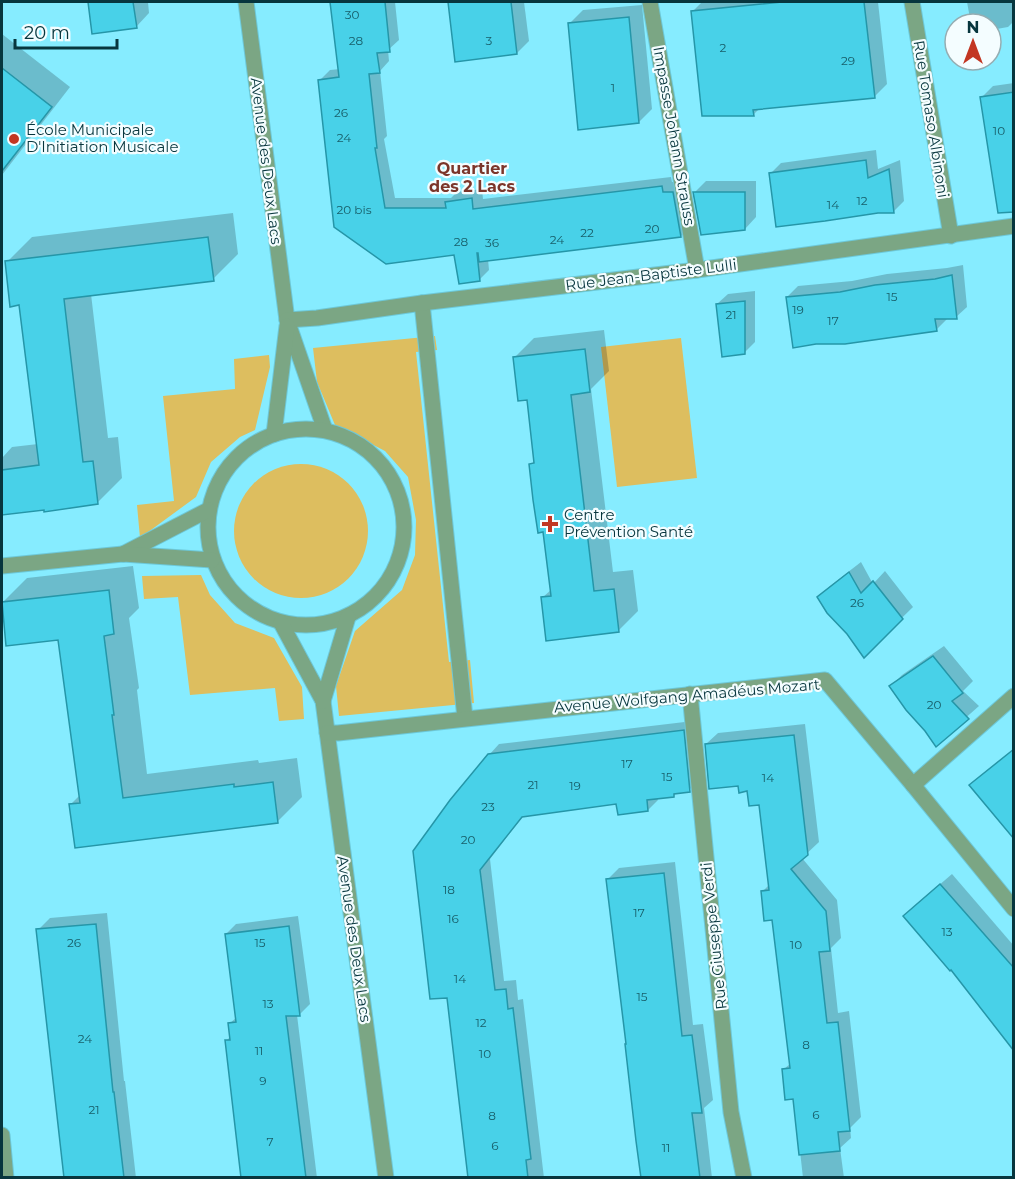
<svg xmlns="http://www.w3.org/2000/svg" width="1015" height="1179" font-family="Montserrat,sans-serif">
	<rect width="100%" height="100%" fill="#86ecff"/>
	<g fill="#ddbe5f">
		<polygon points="435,336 437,350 416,352 449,662 470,660 474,703 339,716 336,686 355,631 402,590 415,555 416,520 408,477 385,451 335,425 317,382 313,348"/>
		<polygon points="681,338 697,478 617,487 601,347"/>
		<polygon points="269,355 270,367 255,430 240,437 211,462 196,497 140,538 137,505 174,501 163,396 235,389 234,359"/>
		<circle cx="301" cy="531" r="67"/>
		<polygon points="201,575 210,595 235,623 274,638 302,687 304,719 279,721 275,688 190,695 178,597 144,599 142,576"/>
	</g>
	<g fill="#0003">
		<polygon points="90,2 148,2 149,13 136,27 93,32"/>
		<polygon points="333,2 395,2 399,40 388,50 389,61 380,71 387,136 384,139 395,198 451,198 457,192 482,189 483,199 671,177 672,182 683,182 691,226 681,236 488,259 489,270 479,280 456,254 386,262 320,80 330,70 340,69"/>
		<polygon points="450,2 524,2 529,41 517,53 456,60"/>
		<polygon points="702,2 878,2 887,84 875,96 760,108 753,115 693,11"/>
		<polygon points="967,2 1014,2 1014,21 1008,27 991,30 991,24 971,24"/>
		<polygon points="642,5 652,109 639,122 569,24 583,10"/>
		<polygon points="2,34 70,87 2,175"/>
		<polygon points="1014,83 1014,167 981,98 993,86"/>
		<polygon points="876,150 878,169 900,160 904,201 893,212 878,212 770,174 781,163"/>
		<polygon points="706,181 756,181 756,217 745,229 695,192"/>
		<polygon points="233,213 238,254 213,279 91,294 108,438 118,437 122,478 97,503 2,514 2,458 12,447 38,444 21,304 7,262 32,237"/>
		<polygon points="963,265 967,307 956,317 947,319 936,330 787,297 798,286 852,281 887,274 947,268"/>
		<polygon points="755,291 755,342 745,352 717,304 728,294"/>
		<polygon points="604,330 609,371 591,389 613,572 633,570 638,611 618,631 542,598 552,589 544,530 531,465 535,460 528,398 514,358 534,338"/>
		<polygon points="861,562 873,584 885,571 913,607 864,655 819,597 830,586"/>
		<polygon points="133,566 139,608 129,618 139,688 137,690 147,774 258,760 259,763 297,758 302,797 277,822 71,804 80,795 59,638 2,603 27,578"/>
		<polygon points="944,646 973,681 963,691 979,706 936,744 891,686 902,675"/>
		<polygon points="693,721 699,780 689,790 677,792 673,796 657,798 658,800 648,810 617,803 524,815 490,859 504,981 516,980 518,1000 523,999 544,1178 470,1178 448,996 489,755 499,744"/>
		<polygon points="805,724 819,842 802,858 837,900 841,938 831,948 838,1013 849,1011 861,1117 850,1128 851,1138 840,1148 844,1178 803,1178 794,1097 783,1070 791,1063 773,918 762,892 770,884 760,803 748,790 739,784 706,744 718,733"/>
		<polygon points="675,862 693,1025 703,1024 713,1100 704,1108 712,1178 642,1178 607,880 619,868"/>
		<polygon points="952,874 1014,946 1014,1049 916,905"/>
		<polygon points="107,913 124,1081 125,1081 136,1178 67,1178 38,930 50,918"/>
		<polygon points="298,916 310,1004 299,1015 297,1015 317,1178 242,1178 226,1041 231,1036 229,1024 237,1017 226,934 236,924"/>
	</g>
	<g fill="#48d1e8" stroke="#2596a8" stroke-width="1.5">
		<polygon points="88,2 133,2 137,28 92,34"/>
		<polygon points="330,2 385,2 390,52 377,53 380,73 369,74 377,148 375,148 385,208 446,208 445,202 472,198 473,209 662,186 663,192 673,192 681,237 479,262 478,253 477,253 480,281 459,284 454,255 386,264 334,227 318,80 339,77"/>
		<polygon points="448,2 511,2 517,54 455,62"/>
		<polygon points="782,2 864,2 875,98 753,110 754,116 702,116 691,11"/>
		<polygon points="629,17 639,123 578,130 568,23"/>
		<polygon points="2,68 52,107 2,171"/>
		<polygon points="1014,92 1014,212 998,213 980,97"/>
		<polygon points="866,160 868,178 889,169 894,213 878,213 825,221 776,227 769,173"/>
		<polygon points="693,192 745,192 745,230 701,235"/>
		<polygon points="208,237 214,281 64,299 83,462 93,461 98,504 44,512 44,510 2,515 2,470 39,465 19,305 10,307 5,261"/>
		<polygon points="952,275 957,319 935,319 937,331 845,344 816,344 793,348 786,297 840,292 875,285 935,279"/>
		<polygon points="745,301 745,354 722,357 716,304"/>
		<polygon points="585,349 590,392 571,395 594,591 614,589 619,632 546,641 541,597 551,596 543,532 538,533 533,500 529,464 534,463 527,400 518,401 513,357"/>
		<polygon points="849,572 861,593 873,581 903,619 864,658 847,634 827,613 817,597"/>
		<polygon points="109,590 114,634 104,636 114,715 112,715 123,798 234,784 234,787 273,782 278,823 75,848 69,804 80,803 58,640 6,646 2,602"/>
		<polygon points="933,656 963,693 952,701 969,719 936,747 925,731 906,710 889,686"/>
		<polygon points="684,730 690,792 674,794 674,797 647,800 648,811 618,815 616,804 522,817 480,870 495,990 506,989 508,1009 513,1008 531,1159 526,1160 528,1178 468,1178 447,998 430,999 413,851 450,800 488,754"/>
		<polygon points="794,735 808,855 791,869 826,911 830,951 819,952 827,1023 838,1022 850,1131 838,1132 840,1151 799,1155 793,1099 785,1100 782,1069 790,1068 772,920 764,921 761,891 769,890 759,805 749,806 747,791 739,793 738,786 709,789 705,744"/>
		<polygon points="1014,749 1014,839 969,785"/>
		<polygon points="664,873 682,1036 692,1035 702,1113 692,1113 700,1178 641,1178 636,1141 625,1044 626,1044 606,879"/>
		<polygon points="940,884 1014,968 1014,1051 951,970 950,971 903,916"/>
		<polygon points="96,924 113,1092 114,1092 124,1178 64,1178 36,929"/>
		<polygon points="289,926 300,1016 286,1016 306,1178 241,1178 225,1040 230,1040 228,1023 236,1022 225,934"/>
	</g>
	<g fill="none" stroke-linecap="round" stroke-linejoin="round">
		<defs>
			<g id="minor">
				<polyline points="246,2 287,320 325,430"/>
				<polyline points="650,2 697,270"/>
				<polyline points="912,2 951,236"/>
				<polyline points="422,303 465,718"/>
				<polyline points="287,320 317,318 422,303 697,270 1014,226"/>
				<circle cx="306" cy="527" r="98"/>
				<polyline points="274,434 287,326"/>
				<polyline points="123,554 208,510"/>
				<polyline points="2,566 123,554 212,560"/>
				<polyline points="281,623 323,701 386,1178"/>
				<polyline points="690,694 731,1112 744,1178"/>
				<polyline points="323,701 348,617"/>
				<polyline points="327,733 338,733 825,680 913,785 1014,909"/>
				<polyline points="913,785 1014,696"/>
				<polyline points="2,1135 6,1178"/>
			</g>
		</defs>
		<use href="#minor" stroke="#6dc8d8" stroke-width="17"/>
		<use href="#minor" stroke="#7ba684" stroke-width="15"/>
	</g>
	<g fill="#c23622" stroke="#f4fdff" stroke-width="2">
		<circle cx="14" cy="139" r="6"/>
		<path d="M547 515h6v6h6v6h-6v6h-6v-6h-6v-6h6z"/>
	</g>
	<g text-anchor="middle" stroke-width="4.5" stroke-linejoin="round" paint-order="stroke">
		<g font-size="12" fill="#175d68">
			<text x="352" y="19">30</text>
			<text x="356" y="45">28</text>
			<text x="489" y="45">3</text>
			<text x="723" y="52">2</text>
			<text x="848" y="65">29</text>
			<text x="613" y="92">1</text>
			<text x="341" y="117">26</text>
			<text x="999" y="135">10</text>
			<text x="344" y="142">24</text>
			<text x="862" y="205">12</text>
			<text x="833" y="209">14</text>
			<text x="354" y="214">20 bis</text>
			<text x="652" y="233">20</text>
			<text x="587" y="237">22</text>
			<text x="557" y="244">24</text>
			<text x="461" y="246">28</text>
			<text x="492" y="247">36</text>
			<text x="892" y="301">15</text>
			<text x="798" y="314">19</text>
			<text x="731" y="319">21</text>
			<text x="833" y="325">17</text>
			<text x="857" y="607">26</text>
			<text x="934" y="709">20</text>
			<text x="627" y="768">17</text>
			<text x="667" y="781">15</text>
			<text x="768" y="782">14</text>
			<text x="533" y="789">21</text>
			<text x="575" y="790">19</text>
			<text x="488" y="811">23</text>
			<text x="468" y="844">20</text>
			<text x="449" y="894">18</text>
			<text x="639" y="917">17</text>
			<text x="453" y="923">16</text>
			<text x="947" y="936">13</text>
			<text x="74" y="947">26</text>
			<text x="260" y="947">15</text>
			<text x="796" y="949">10</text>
			<text x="460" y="983">14</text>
			<text x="642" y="1001">15</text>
			<text x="268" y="1008">13</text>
			<text x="481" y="1027">12</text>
			<text x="85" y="1043">24</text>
			<text x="806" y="1049">8</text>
			<text x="259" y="1055">11</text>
			<text x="485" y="1058">10</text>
			<text x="263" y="1085">9</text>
			<text x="94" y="1114">21</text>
			<text x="816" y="1119">6</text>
			<text x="492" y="1120">8</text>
			<text x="270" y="1146">7</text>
			<text x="495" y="1150">6</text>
			<text x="666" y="1152">11</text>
		</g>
		<g font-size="15" fill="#07363e" stroke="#f4fdff">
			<text transform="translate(931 119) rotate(81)" y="5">Rue Tomaso Albinoni</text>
			<text transform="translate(674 136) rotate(80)" y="5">Impasse Johann Strauss</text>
			<text transform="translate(266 161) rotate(83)" y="5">Avenue des Deux Lacs</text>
			<text transform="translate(651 275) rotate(-7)" y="5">Rue Jean-Baptiste Lulli</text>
			<text transform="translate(687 696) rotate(-5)" y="5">Avenue Wolfgang Amadéus Mozart</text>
			<text transform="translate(714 936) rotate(-96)" y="5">Rue Giuseppe Verdi</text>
			<text transform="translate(354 939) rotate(82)" y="5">Avenue des Deux Lacs</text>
		</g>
		<g font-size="15" fill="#07363e" stroke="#f4fdff" text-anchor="start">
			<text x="26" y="135">École Municipale<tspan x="26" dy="17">D'Initiation Musicale</tspan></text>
			<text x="564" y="520">Centre<tspan x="564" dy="17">Prévention Santé</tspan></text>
		</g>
		<g font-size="16" font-weight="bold" fill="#7b352a" stroke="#f4fdff">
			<text x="472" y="174">Quartier<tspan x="472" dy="18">des 2 Lacs</tspan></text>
		</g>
	</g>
	<rect width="1015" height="1179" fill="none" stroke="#07363e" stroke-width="6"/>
	<g transform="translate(973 42)"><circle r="28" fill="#f4fdff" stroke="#95adb2" stroke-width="1.5"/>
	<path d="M0-4.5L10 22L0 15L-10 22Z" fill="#c23622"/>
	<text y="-9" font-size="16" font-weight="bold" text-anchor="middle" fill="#07363e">N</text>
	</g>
	<path d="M15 39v9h102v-9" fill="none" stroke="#07363e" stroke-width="3"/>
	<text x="24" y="39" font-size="18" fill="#07363e" stroke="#f4fdff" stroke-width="4.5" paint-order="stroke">20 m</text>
</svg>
